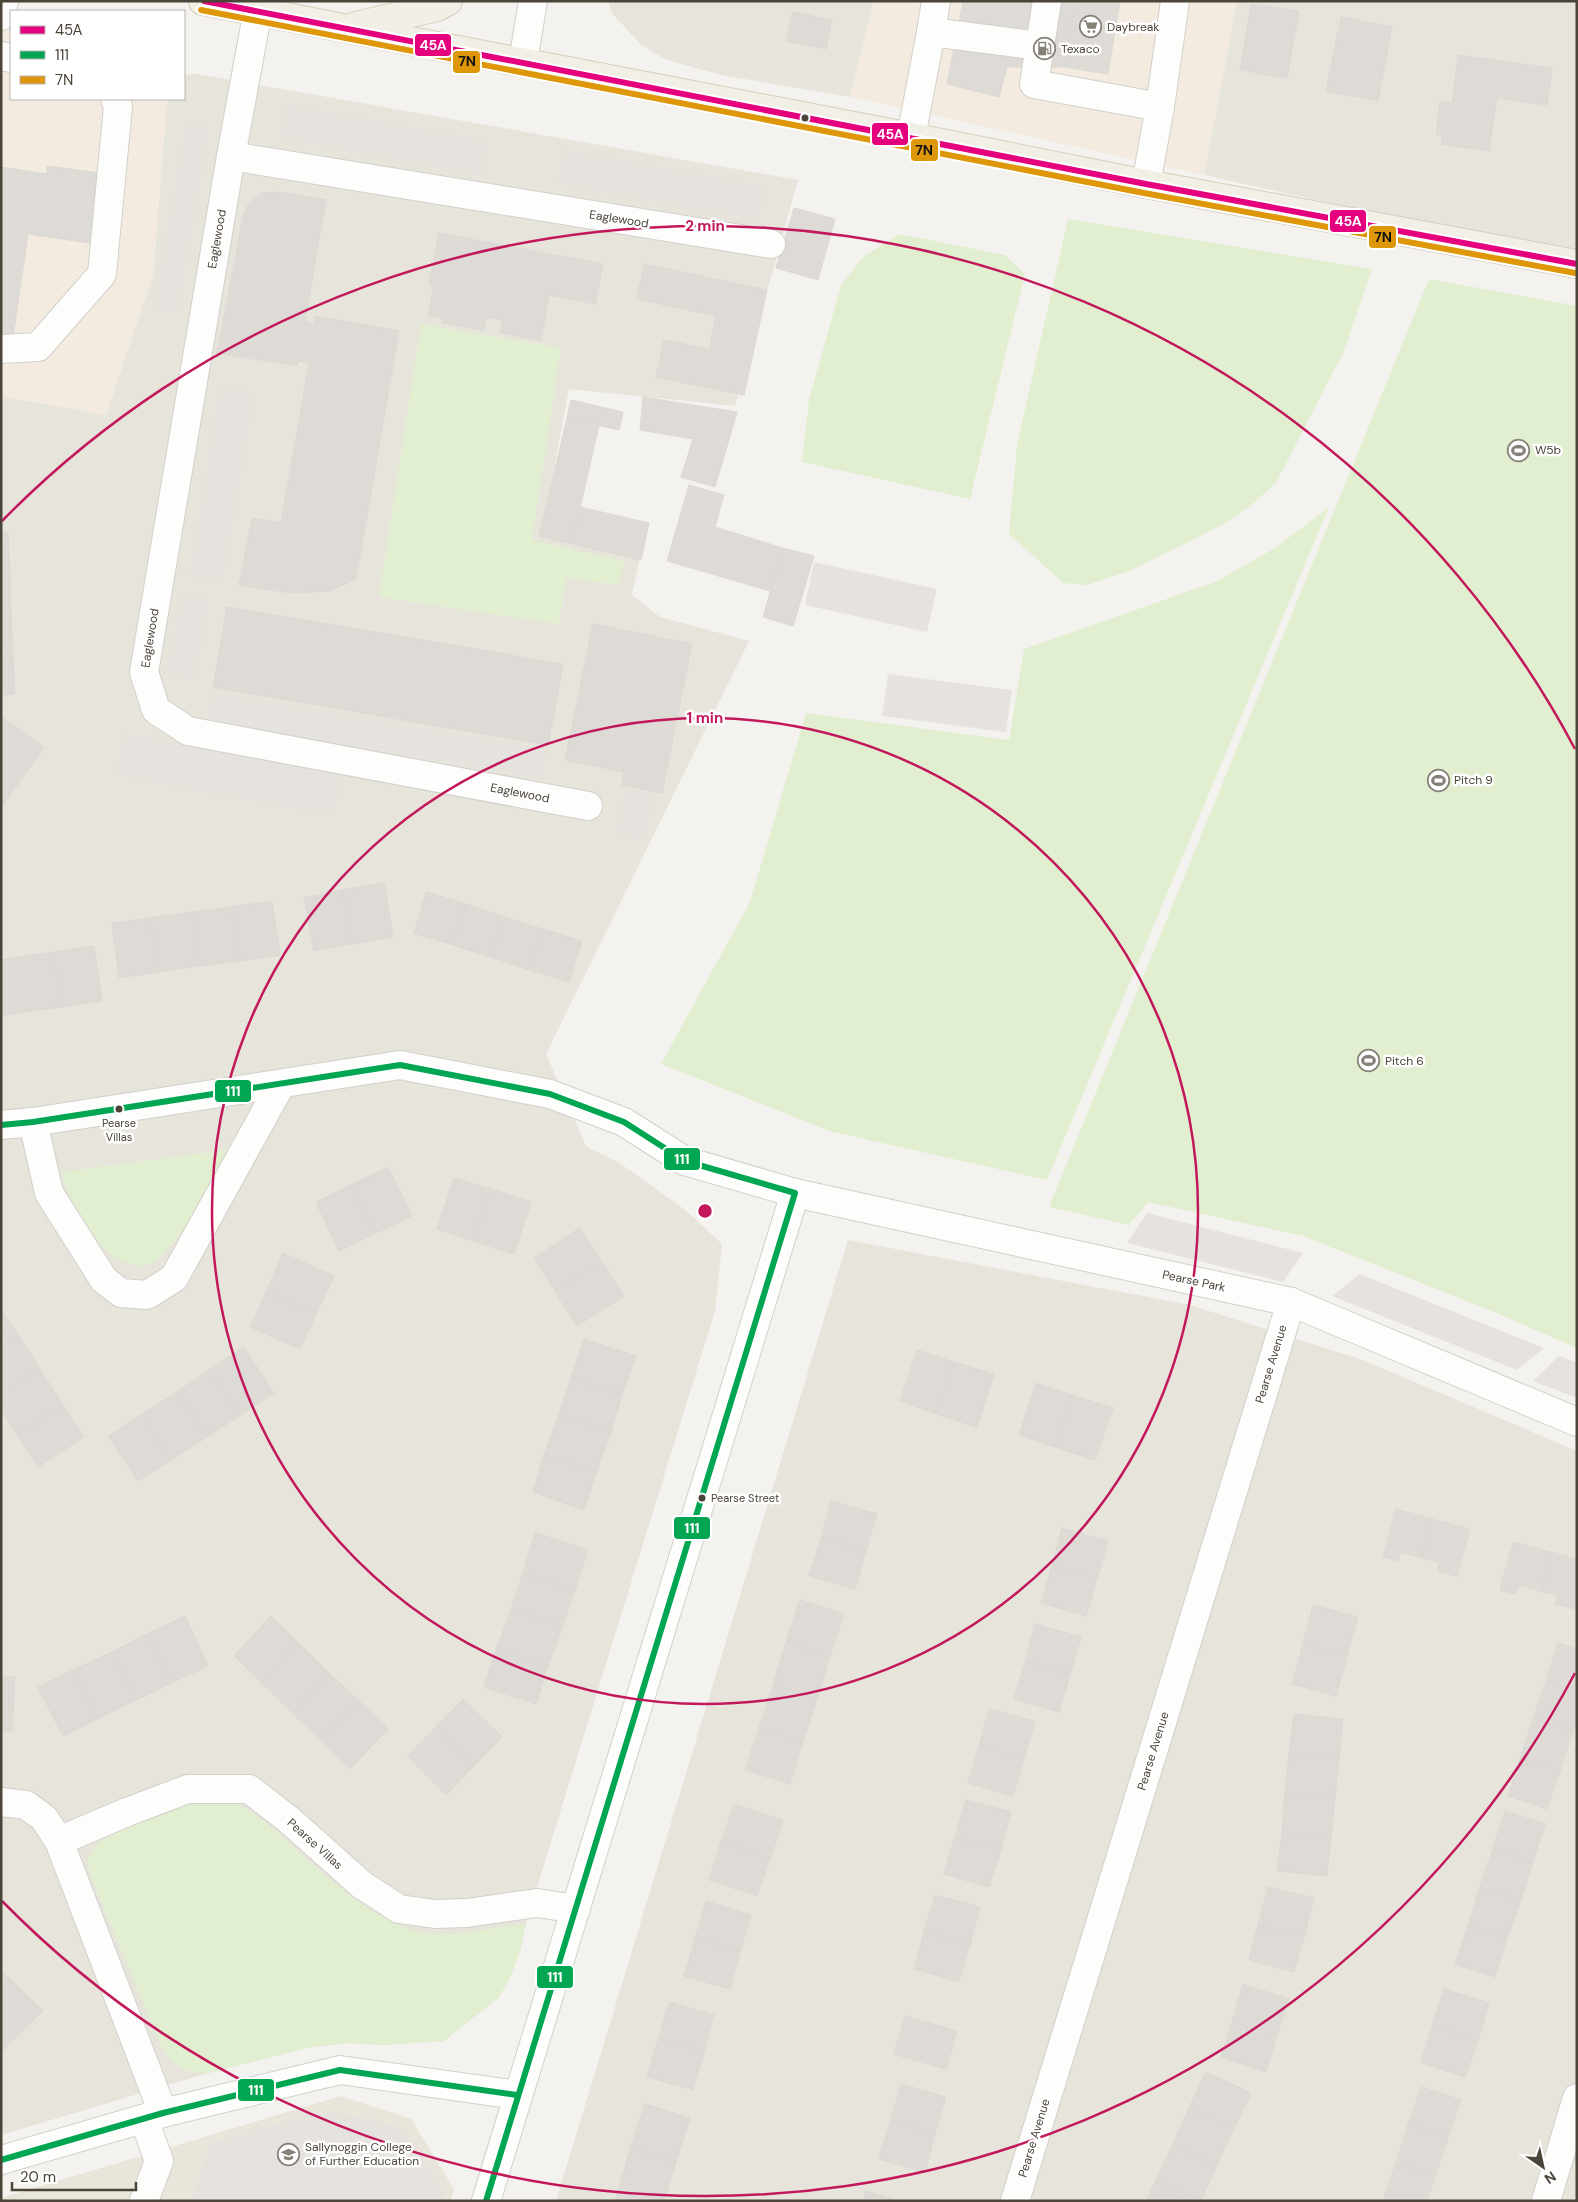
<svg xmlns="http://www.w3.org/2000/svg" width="1578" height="2202" font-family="'DM Sans',sans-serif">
	<rect width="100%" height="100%" fill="#f4f2ee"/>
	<g fill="#e7e4dc">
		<polygon points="609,1 874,1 850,97 721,75 667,60 641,45 611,12"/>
		<polygon points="1237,1 1577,1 1577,257 1204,175"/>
		<polygon points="197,74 798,180 735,406 569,389 542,531 640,557 632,595 660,617 749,641 546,1054 586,1146 621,1164 684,1209 722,1244 715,1311 526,1923 520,1952 509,1980 498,1998 444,2041 382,2045 350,2043 311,2047 205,2074 1,2135 1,396 106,415 153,275 167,99 184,99 184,75"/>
		<polygon points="848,1240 1190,1305 1363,1360 1577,1451 1577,2201 556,2201"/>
	</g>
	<g fill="#f3ebdf">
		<polygon points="874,1 1237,1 1204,175 850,97"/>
		<polygon points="1,10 11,12 11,99 167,99 153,275 106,415 1,396"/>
	</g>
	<polygon fill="#eae5da" points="341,2096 411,2119 454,2189 451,2201 1,2201 1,2198"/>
	<g fill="#e1eecf">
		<polygon points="1068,219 1372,269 1344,351 1276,483 1249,507 1225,523 1193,540 1129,571 1087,585 1063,583 1009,534 1017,445"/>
		<polygon points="900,234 1005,255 1025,274 970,499 802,462 809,400 841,285 864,256"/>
		<polygon points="1429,279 1577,306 1577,1348 1499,1314 1303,1236 1148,1202 1129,1225 1049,1207"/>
		<polygon points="421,324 561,348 532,540 624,561 619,585 566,578 559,624 379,597"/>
		<polygon points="1329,507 1047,1180 829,1131 661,1064 750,902 806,713 1009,740 1024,649 1215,582 1275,548"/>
		<path d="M233,1149C218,1172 172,1259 148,1265C131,1269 112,1257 101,1245C83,1225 67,1198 62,1172Z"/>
		<path d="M213,1801L236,1803L253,1813C302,1850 364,1922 424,1933C450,1938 499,1927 526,1923L520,1952L509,1980L498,1998L444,2041L382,2045L350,2043L311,2047L205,2074L185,2070L170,2059L160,2043L93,1882L87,1861L98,1842L151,1817L191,1802Z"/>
	</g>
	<g fill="#e6e3df">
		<polygon points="287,105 488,142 482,175 281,138"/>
		<polygon points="187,124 209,128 177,312 154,308"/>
		<polygon points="564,150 765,187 759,220 558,183"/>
		<polygon points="221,386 253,392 222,582 190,577"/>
		<polygon points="814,562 937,589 927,632 805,605"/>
		<polygon points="183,594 209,599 194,679 167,674"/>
		<polygon points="888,674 1012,690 1006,732 882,716"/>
		<polygon points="212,693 546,750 541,778 207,720"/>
		<polygon points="125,734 341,774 333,815 117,775"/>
		<polygon points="627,789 653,796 643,840 616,834"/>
		<polygon points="1147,1213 1303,1253 1283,1282 1127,1243"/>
		<polygon points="1360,1274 1544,1348 1517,1370 1332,1296"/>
		<polygon points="1559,1356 1577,1363 1577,1398 1533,1381"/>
		<polygon points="334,2113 369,2118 403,2129 446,2192 443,2201 191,2201 210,2143 310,2114"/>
	</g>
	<g fill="#dedbd6" stroke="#dcd9d4">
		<polygon points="963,1 1076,1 1064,67 1007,67 999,97 947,84"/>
		<polygon points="1076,1 1120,1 1108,74 1064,67"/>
		<polygon points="1251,4 1299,11 1287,78 1240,70"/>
		<polygon points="793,12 832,20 826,49 786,41"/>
		<polygon points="1341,17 1392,27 1378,101 1326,91"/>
		<polygon points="1458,55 1552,68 1547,105 1497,98 1489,151 1441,144 1443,135 1436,134 1440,101 1452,103"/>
		<polygon points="47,166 100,173 90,243 28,234 13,338 1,337 1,167 47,174"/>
		<polygon points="278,192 326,200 305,322 314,324 315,316 399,331 356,579 329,591 291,593 239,585 252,518 281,523 309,363 298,361 297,366 217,353 243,217 249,203 262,193"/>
		<polygon points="794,208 835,219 818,280 776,268"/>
		<polygon points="439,233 603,264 595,304 549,295 541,341 500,333 502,320 486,317 484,330 442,323 442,318 428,316 434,285 429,284"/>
		<polygon points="644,264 767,290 744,395 656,377 664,340 709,349 716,316 637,299"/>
		<polygon points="643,397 737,412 715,487 681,477 693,439 640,430"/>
		<polygon points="571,400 623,412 619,430 567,418"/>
		<polygon points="567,418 599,425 572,544 539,536"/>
		<polygon points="689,485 724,495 715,527 783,548 770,591 667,561"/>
		<polygon points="580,507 649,523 641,560 572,544"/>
		<polygon points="1,533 8,533 10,574 1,575"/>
		<polygon points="783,548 814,556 793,626 763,617"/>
		<polygon points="10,574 11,613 1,614 1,575"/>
		<polygon points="227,607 563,664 548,745 213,687"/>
		<polygon points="11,613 13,656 1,657 1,614"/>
		<polygon points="593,624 692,644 662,793 622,785 624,772 565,760"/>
		<polygon points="13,656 15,694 1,695 1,657"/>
		<polygon points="1,717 44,747 8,798 1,794"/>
		<polygon points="1,794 8,798 1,807"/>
		<polygon points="384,883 393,937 352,944 342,890"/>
		<polygon points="342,890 352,944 314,951 304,898"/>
		<polygon points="426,892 466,904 453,945 414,933"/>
		<polygon points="272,901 280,955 239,961 231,907"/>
		<polygon points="466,904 505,917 491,957 453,945"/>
		<polygon points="231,907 239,961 200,966 192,912"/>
		<polygon points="192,912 200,966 157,972 150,918"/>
		<polygon points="505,917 543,929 530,970 491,957"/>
		<polygon points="150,918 157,972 119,978 112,923"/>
		<polygon points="543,929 582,941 569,982 530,970"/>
		<polygon points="94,946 102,1001 60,1007 53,952"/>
		<polygon points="53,952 60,1007 3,1015 1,960"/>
		<polygon points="388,1167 412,1216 374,1234 351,1185"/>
		<polygon points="454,1178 491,1189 474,1241 437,1229"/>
		<polygon points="351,1185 374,1234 339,1251 316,1202"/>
		<polygon points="491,1189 531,1202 514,1254 474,1241"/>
		<polygon points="580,1228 601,1261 555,1291 534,1258"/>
		<polygon points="283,1253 334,1276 316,1314 266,1292"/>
		<polygon points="601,1261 624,1296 577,1326 555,1291"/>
		<polygon points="266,1292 316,1314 300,1349 250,1327"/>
		<polygon points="1,1310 19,1336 1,1348"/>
		<polygon points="19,1336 40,1369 1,1394 1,1348"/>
		<polygon points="584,1339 636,1356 622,1395 571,1378"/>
		<polygon points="244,1347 274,1393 239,1416 209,1370"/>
		<polygon points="917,1350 954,1362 937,1414 900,1401"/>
		<polygon points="954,1362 994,1374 977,1427 937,1414"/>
		<polygon points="40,1369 63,1405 17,1435 1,1410 1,1394"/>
		<polygon points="209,1370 239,1416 207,1437 177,1392"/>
		<polygon points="571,1378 622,1395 611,1432 559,1415"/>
		<polygon points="1036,1383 1072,1395 1055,1447 1019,1435"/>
		<polygon points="177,1392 207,1437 171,1460 141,1415"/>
		<polygon points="1072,1395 1113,1408 1095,1460 1055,1447"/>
		<polygon points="63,1405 84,1437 38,1467 17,1435"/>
		<polygon points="141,1415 171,1460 138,1481 108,1436"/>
		<polygon points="559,1415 611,1432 596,1473 544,1455"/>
		<polygon points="544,1455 596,1473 584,1510 533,1492"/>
		<polygon points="831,1501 877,1514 866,1551 821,1539"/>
		<polygon points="1396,1509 1432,1519 1422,1558 1401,1552 1398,1561 1383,1557"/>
		<polygon points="1432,1519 1470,1529 1457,1576 1437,1571 1440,1563 1422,1558"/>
		<polygon points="1062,1528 1108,1541 1097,1579 1052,1565"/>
		<polygon points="535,1533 588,1550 575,1590 523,1573"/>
		<polygon points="821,1539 866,1551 855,1589 809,1576"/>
		<polygon points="1513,1542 1551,1552 1540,1591 1519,1585 1516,1594 1500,1590"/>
		<polygon points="1551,1552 1577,1559 1577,1602 1575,1609 1555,1604 1557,1595 1540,1591"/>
		<polygon points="1052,1565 1097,1579 1086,1616 1041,1603"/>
		<polygon points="523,1573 575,1590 562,1627 511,1610"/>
		<polygon points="800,1600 844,1614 830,1656 786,1642"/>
		<polygon points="1313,1605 1358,1617 1347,1656 1303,1644"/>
		<polygon points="511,1610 562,1627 548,1667 496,1650"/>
		<polygon points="185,1616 208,1666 171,1683 147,1634"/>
		<polygon points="271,1616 299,1643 262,1683 234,1656"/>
		<polygon points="1035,1624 1081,1637 1070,1675 1025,1661"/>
		<polygon points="147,1634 171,1683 136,1700 112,1652"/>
		<polygon points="786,1642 830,1656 817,1699 773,1685"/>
		<polygon points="299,1643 330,1674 292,1713 262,1683"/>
		<polygon points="1558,1643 1577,1649 1577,1691 1546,1681"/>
		<polygon points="1303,1644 1347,1656 1336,1696 1292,1684"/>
		<polygon points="496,1650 548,1667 536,1704 484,1687"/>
		<polygon points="112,1652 136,1700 97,1719 73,1670"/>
		<polygon points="1025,1661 1070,1675 1059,1712 1014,1699"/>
		<polygon points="73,1670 97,1719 63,1736 38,1687"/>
		<polygon points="330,1674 358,1700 320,1739 292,1713"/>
		<polygon points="1,1676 15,1677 12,1731 1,1731"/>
		<polygon points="1546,1681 1577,1691 1577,1720 1573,1732 1533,1719"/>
		<polygon points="773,1685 817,1699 803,1742 759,1728"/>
		<polygon points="463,1699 502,1737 473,1767 434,1729"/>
		<polygon points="358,1700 388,1729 350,1769 320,1739"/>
		<polygon points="989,1709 1035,1721 1024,1759 979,1746"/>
		<polygon points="1294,1714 1343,1719 1339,1758 1289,1753"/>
		<polygon points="1533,1719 1573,1732 1560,1771 1520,1758"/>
		<polygon points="759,1728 803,1742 790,1784 745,1770"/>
		<polygon points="434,1729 473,1767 446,1795 407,1756"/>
		<polygon points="979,1746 1024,1759 1013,1796 968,1783"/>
		<polygon points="1289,1753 1339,1758 1335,1798 1285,1793"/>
		<polygon points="1520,1758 1560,1771 1547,1809 1508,1796"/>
		<polygon points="1285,1793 1335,1798 1331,1837 1282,1832"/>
		<polygon points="966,1800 1011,1812 1001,1850 955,1837"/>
		<polygon points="734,1804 783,1820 770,1859 721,1842"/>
		<polygon points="1505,1811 1545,1824 1533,1862 1493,1849"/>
		<polygon points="1282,1832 1331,1837 1327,1876 1277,1871"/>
		<polygon points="955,1837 1001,1850 989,1887 944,1874"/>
		<polygon points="721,1842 770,1859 757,1896 709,1880"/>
		<polygon points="1493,1849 1533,1862 1521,1901 1480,1887"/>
		<polygon points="1268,1887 1314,1898 1304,1937 1258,1925"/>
		<polygon points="1480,1887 1521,1901 1507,1938 1468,1926"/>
		<polygon points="935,1895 980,1907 970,1945 924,1932"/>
		<polygon points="706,1901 751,1915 740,1952 695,1939"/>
		<polygon points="1258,1925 1304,1937 1294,1972 1249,1960"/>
		<polygon points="1468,1926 1507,1938 1495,1977 1455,1964"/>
		<polygon points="924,1932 970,1945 959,1982 914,1969"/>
		<polygon points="695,1939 740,1952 730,1989 684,1976"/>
		<polygon points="4,1973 43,2011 15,2038 1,2024 1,1976"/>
		<polygon points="1243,1984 1289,1999 1277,2036 1232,2022"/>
		<polygon points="1444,1989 1489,2003 1478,2040 1432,2026"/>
		<polygon points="669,2002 714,2015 704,2052 658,2040"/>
		<polygon points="905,2016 957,2031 946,2069 894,2054"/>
		<polygon points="1232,2022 1277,2036 1266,2072 1221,2057"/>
		<polygon points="1,2024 15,2038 1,2052"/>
		<polygon points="1432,2026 1478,2040 1465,2077 1421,2063"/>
		<polygon points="658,2040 704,2052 693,2090 647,2077"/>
		<polygon points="1206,2072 1251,2093 1234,2128 1189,2108"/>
		<polygon points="901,2084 946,2097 935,2134 890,2122"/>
		<polygon points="1421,2087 1461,2100 1448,2138 1408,2125"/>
		<polygon points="645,2104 690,2118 676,2162 631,2147"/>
		<polygon points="1189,2108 1234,2128 1217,2165 1173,2144"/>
		<polygon points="890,2122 935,2134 925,2172 879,2159"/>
		<polygon points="1408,2125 1448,2138 1435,2176 1396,2163"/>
		<polygon points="1173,2144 1217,2165 1201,2201 1156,2180"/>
		<polygon points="631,2147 676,2162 664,2201 649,2201 618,2191"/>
		<polygon points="1396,2163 1435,2176 1427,2201 1383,2201"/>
		<polygon points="1156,2180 1201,2201 1146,2201"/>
		<polygon points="618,2191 649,2201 615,2201"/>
		<polygon points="866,2191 899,2201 864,2201"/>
	</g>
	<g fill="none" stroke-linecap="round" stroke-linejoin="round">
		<defs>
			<g id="minor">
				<polyline points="258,10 231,156 144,672 156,710 188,731 588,806"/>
				<polyline points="1,16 4,1"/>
				<polyline points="931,32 936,1"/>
				<polyline points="1040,46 1047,1"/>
				<polyline points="1,56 11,58"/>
				<polyline points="523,62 533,1"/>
				<polyline points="1160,107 1175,1"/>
				<polyline points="911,137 931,32 1040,46 1034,84 1160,107 1146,184"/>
				<polyline points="231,156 771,244"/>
				<polyline points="1,349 38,347 102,274 118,106 115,99"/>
				<polyline points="33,1122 49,1193 104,1280 121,1293 147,1295 174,1278 281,1084"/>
				<polyline points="1,1125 33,1122 400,1065 550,1094 624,1122 685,1161 795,1193 1291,1302 1577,1422"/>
				<polyline points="1,1802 26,1805 44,1818 59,1841 163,2113"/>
				<polyline points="59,1841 127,1812 188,1789 249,1789 288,1819 362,1885 399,1909 435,1914 467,1913 537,1903 576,1909"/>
				<polyline points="1,2160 163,2113 340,2070 517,2095"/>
				<polyline points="144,2201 159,2161 144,2119"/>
				<polyline points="486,2201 795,1193"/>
				<polyline points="1015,2201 1291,1302"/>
				<polyline points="1546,2201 1577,2098"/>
			</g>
			<g id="major">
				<polyline points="203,1 911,137 1146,184 1577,264"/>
				<polyline points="356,26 437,7 448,1"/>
			</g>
		</defs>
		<use href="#minor" stroke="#d2d0cb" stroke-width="30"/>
		<use href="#major" stroke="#d6cebb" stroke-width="30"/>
		<use href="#minor" stroke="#fdfdfc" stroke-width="28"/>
		<use href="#major" stroke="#f2efe6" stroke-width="28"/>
		<defs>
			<polyline id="bus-1" points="204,1 1146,184 1577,264"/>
			<g id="bus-2">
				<polyline points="1,1125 33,1122 400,1065 550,1094 624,1122 685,1161 795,1193 486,2201"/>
				<polyline points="1,2160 163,2113 340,2070 517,2095"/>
			</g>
			<polyline id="bus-3" points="201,10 1144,193 1575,273"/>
		</defs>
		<use href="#bus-1" stroke="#fff" stroke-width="10"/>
		<use href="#bus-2" stroke="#fff" stroke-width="10"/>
		<use href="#bus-3" stroke="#fff" stroke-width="10"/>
		<use href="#bus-1" stroke="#e5007d" stroke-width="6"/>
		<use href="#bus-2" stroke="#00a651" stroke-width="6"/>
		<use href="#bus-3" stroke="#dd9709" stroke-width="6"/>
	</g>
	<g fill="none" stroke="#c2185b" stroke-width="2.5">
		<circle cx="705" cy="1211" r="493"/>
		<path d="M1575 1673A985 985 0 0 1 2 1901M2 521A985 985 0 0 1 1575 749"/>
	</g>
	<defs>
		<symbol id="supermarket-ring" viewBox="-11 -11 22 22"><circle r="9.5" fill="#fff" stroke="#868178" stroke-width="1.5"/><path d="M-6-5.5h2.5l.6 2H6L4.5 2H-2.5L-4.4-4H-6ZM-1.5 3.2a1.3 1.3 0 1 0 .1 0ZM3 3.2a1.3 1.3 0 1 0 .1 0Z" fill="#868178"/></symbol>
		<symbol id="fuel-ring" viewBox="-11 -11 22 22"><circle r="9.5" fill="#fff" stroke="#868178" stroke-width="1.5"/><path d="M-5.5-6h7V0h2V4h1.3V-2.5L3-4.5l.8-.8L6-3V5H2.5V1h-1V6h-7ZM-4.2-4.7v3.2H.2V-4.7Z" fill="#868178"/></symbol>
		<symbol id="stadium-ring" viewBox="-11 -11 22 22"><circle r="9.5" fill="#fff" stroke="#868178" stroke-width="1.5"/><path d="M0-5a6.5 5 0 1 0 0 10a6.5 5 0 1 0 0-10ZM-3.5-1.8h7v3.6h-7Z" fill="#868178"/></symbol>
		<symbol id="university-ring" viewBox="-11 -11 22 22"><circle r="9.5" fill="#fff" stroke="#868178" stroke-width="1.5"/><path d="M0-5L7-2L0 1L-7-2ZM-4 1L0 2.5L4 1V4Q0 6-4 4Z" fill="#868178"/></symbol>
	</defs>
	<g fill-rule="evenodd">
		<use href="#supermarket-ring" x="1078" y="14" width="25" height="25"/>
		<use href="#fuel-ring" x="1032" y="36" width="25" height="25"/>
		<use href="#stadium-ring" x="1506" y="438" width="25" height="25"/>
		<use href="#stadium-ring" x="1426" y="768" width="25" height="25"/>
		<use href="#stadium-ring" x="1356" y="1048" width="25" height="25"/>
		<use href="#university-ring" x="276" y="2142" width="25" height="25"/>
	</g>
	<g fill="#4b4439" stroke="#fff" stroke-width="2">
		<circle cx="805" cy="118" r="4.5"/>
		<circle cx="119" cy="1109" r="4.5"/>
		<circle cx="702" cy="1498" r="4.5"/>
	</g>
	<g text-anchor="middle" stroke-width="5" stroke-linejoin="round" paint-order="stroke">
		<g font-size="11" fill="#4b4439" stroke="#fff">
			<text x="119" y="1127">Pearse<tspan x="119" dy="14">Villas</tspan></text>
			<text x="711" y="1502" text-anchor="start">Pearse Street</text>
		</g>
		<g font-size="12" fill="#4b4439" stroke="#fff" text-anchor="start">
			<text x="1107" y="31">Daybreak</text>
			<text x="1061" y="53">Texaco</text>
			<text x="1535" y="454">W5b</text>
			<text x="1454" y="784">Pitch 9</text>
			<text x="1385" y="1065">Pitch 6</text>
			<text x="305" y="2151">Sallynoggin College<tspan x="305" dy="14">of Further Education</tspan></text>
		</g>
		<g font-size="12" fill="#4b4439" stroke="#fff">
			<text transform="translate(619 219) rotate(9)" y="4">Eaglewood</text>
			<text transform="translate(217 239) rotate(-80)" y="4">Eaglewood</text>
			<text transform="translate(150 638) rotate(-81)" y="4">Eaglewood</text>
			<text transform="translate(520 793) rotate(11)" y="4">Eaglewood</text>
			<text transform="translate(1194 1281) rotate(12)" y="4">Pearse Park</text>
			<text transform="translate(1271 1364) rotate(-73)" y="4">Pearse Avenue</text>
			<text transform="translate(1153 1751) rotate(-73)" y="4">Pearse Avenue</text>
			<text transform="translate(315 1844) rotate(42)" y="4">Pearse Villas</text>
			<text transform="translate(1034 2138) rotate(-73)" y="4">Pearse Avenue</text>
		</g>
	</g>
	<circle cx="705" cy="1211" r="8" fill="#c2185b" stroke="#fff" stroke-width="2.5"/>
	<g font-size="15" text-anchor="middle" font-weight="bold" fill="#c2185b" stroke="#fff" stroke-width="5" stroke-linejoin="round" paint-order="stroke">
		<text x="705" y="231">2 min</text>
		<text x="705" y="723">1 min</text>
	</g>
	<g stroke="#fff" stroke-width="2">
		<rect x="414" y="33" width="38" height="24" rx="5" fill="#e5007d"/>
		<rect x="452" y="50" width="29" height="24" rx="5" fill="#dd9709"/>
		<rect x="871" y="122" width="38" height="24" rx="5" fill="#e5007d"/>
		<rect x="910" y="138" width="29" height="24" rx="5" fill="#dd9709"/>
		<rect x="1329" y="209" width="38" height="24" rx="5" fill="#e5007d"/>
		<rect x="1368" y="225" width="29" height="24" rx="5" fill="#dd9709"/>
		<rect x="214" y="1079" width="38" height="24" rx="5" fill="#00a651"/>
		<rect x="663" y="1147" width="38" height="24" rx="5" fill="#00a651"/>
		<rect x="673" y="1516" width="38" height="24" rx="5" fill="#00a651"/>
		<rect x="536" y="1965" width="38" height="24" rx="5" fill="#00a651"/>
		<rect x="237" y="2078" width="38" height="24" rx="5" fill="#00a651"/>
	</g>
	<g font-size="14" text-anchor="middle" font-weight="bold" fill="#fff">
		<text x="433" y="50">45A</text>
		<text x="890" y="139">45A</text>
		<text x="1348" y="226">45A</text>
		<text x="233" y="1096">111</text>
		<text x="682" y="1164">111</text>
		<text x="692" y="1533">111</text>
		<text x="555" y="1982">111</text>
		<text x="256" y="2095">111</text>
	</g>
	<g font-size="14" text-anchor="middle" font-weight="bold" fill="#111">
		<text x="467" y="66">7N</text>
		<text x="924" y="155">7N</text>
		<text x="1383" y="242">7N</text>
	</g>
	<rect width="1578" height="2202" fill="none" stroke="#4b4439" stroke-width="5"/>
	<rect x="10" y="10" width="175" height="90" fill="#ffffff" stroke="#b7b4b0"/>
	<rect x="20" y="26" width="25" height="8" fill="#e5007d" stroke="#b7b4b0"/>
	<text x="55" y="35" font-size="15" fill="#4b4439">45A</text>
	<rect x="20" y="51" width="25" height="8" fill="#00a651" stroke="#b7b4b0"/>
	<text x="55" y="60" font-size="15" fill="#4b4439">111</text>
	<rect x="20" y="76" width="25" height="8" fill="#dd9709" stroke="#b7b4b0"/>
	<text x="55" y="85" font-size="15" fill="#4b4439">7N</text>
	<g transform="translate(1543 2167) rotate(146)" stroke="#ffffff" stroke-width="4" paint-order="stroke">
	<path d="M0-4L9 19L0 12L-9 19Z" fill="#4b4439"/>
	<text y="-8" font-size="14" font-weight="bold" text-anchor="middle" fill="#4b4439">N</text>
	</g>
	<path d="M12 2182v8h124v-8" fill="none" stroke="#4b4439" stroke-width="2.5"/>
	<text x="20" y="2182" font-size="15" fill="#4b4439" stroke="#ffffff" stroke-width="4" paint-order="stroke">20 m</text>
</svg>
